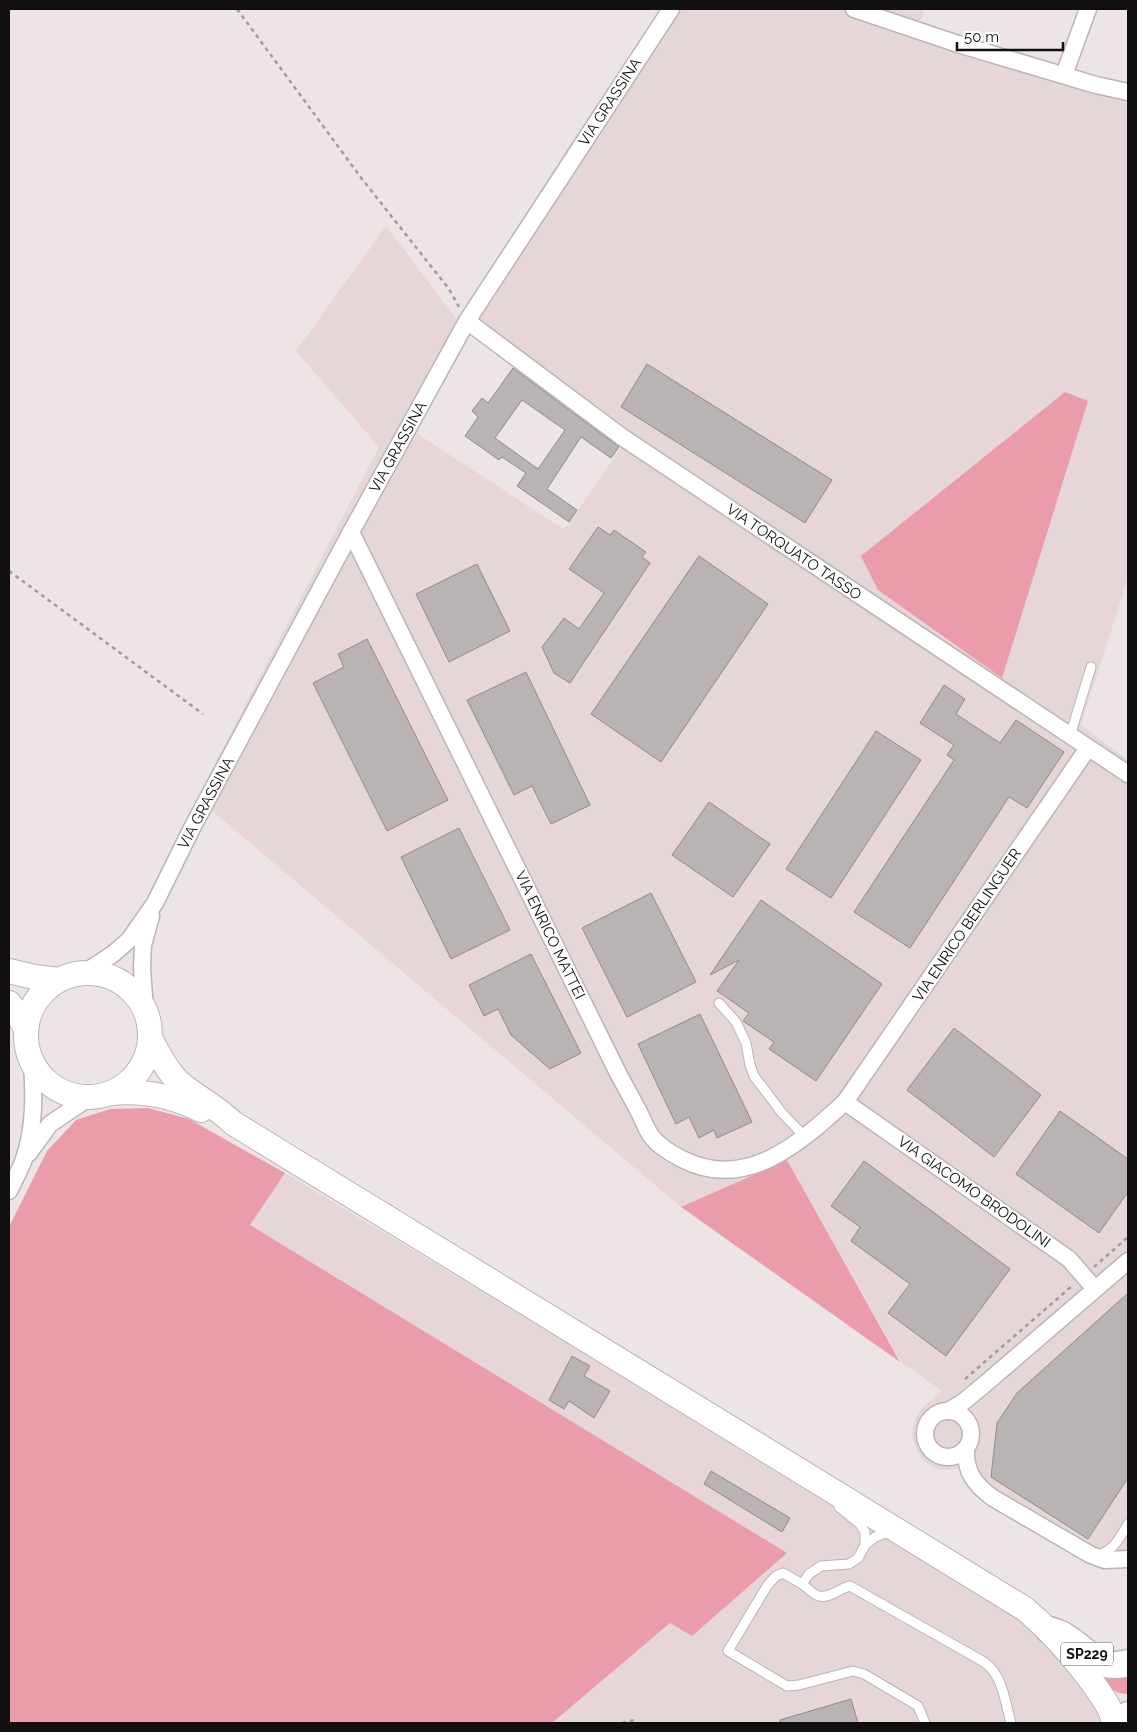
<svg xmlns="http://www.w3.org/2000/svg" width="1137" height="1732" font-family="Raleway,sans-serif">
	<rect width="100%" height="100%" fill="#ece4e5"/>
	<g fill="#e6d6d8">
		<polygon points="661,9 925,9 914,37 1128,100 1128,578 1081,725 1128,760 1128,1566 1113,1566 960,1468 950,1470 936,1469 925,1462 917,1451 912,1437 915,1419 922,1408 942,1391 901,1362 787,1160 681,1207 197,798 379,447 296,351 386,226 460,324 401,423 563,529 567,526 625,442 625,430 468,310 488,274 566,150"/>
		<polygon points="285,1173 1028,1621 1054,1642 1098,1708 1100,1723 552,1723 671,1622 250,1224"/>
	</g>
	<g fill="#ea9caa">
		<polygon points="1065,392 1088,401 1002,678 878,590 861,556"/>
		<polygon points="148,1108 189,1119 285,1173 250,1225 787,1553 692,1636 670,1623 552,1723 9,1723 9,1227 47,1151 76,1120 110,1109"/>
		<polygon points="787,1160 900,1362 681,1207"/>
		<path d="M1090,1667L1128,1671V1694C1112,1695 1099,1678 1090,1667Z"/>
	</g>
	<g fill="#bab3b4" stroke="#928b8c" fill-rule="evenodd">
		<polygon points="647,364 832,480 805,523 621,407"/>
		<path d="M513,368L619,447L611,458L581,437L547,489L577,510L569,522L517,486L526,473L502,457L499,460L465,436L478,417L472,411L482,398L488,403ZM522,400L565,430L538,469L495,438Z"/>
		<polygon points="598,527 610,535 614,530 646,552 642,557 650,563 570,683 554,673 542,647 564,618 579,629 604,593 569,569"/>
		<polygon points="699,556 768,604 661,762 591,714"/>
		<polygon points="477,564 510,631 449,662 416,594"/>
		<polygon points="367,639 448,800 387,831 313,683 344,667 338,654"/>
		<polygon points="526,672 590,805 551,824 532,786 514,795 467,700"/>
		<polygon points="944,685 965,699 956,714 1000,743 1016,720 1064,752 1027,808 1009,797 910,948 854,912 954,760 947,755 954,745 920,723"/>
		<polygon points="876,731 921,760 831,898 786,869"/>
		<polygon points="709,802 770,844 733,897 672,855"/>
		<polygon points="459,828 510,930 451,959 401,857"/>
		<polygon points="651,893 696,982 627,1017 582,928"/>
		<polygon points="761,900 882,984 816,1081 769,1049 774,1042 743,1021 749,1013 717,991 739,960 710,975"/>
		<polygon points="531,954 581,1053 550,1069 511,1035 498,1009 484,1016 469,985"/>
		<polygon points="700,1014 752,1122 717,1138 714,1130 699,1138 689,1117 676,1124 638,1044"/>
		<polygon points="954,1028 1041,1095 994,1157 907,1090"/>
		<polygon points="1060,1111 1128,1159 1128,1192 1099,1233 1016,1174"/>
		<polygon points="864,1161 1010,1269 946,1356 888,1313 910,1284 851,1241 860,1227 831,1206"/>
		<polygon points="1128,1293 1128,1478 1088,1539 991,1477 997,1423 1017,1393"/>
		<polygon points="572,1356 590,1366 584,1376 610,1391 594,1418 569,1401 564,1409 549,1400"/>
		<polygon points="711,1471 790,1518 782,1532 704,1484"/>
		<polygon points="851,1699 858,1723 780,1723 780,1720"/>
	</g>
	<g fill="none" stroke-linecap="round" stroke-linejoin="round">
		<defs>
			<g id="service">
				<polyline points="1070,736 1091,667"/>
				<polyline points="719,1003 736,1022 746,1043 750,1065 754,1076 782,1113 805,1137"/>
				<polyline points="839,1507 860,1524 865,1532 865,1545 875,1537 891,1531"/>
				<polyline points="865,1545 858,1558 849,1564 821,1566 809,1574 802,1584 783,1573 776,1576 767,1586 728,1651 787,1686 799,1685 853,1671 864,1674 918,1706 925,1723"/>
				<path d="M1096,1555C1113,1553 1120,1537 1128,1524"/>
				<path d="M802,1584C807,1587 813,1595 819,1596C829,1599 840,1588 850,1586L984,1662C1003,1675 1005,1702 1011,1723"/>
			</g>
			<g id="minor">
				<polyline points="854,9 958,44 1096,85 1128,92"/>
				<polyline points="1064,75 1088,9"/>
				<polyline points="467,321 622,437 1128,774"/>
				<path d="M351,532L616,1069C624,1085 633,1100 641,1116C644,1123 647,1130 651,1136C658,1145 672,1154 682,1159C746,1192 800,1143 845,1102L1088,748"/>
				<polyline points="84,973 113,954 129,940 155,903 193,826 351,532 467,321 671,9"/>
				<polyline points="145,1010 142,968 143,945 151,916"/>
				<polyline points="845,1102 1069,1259 1095,1289"/>
				<polyline points="29,1153 50,1124 90,1097"/>
				<path d="M9,1191C14,1181 20,1170 24,1159C35,1127 34,1095 32,1061"/>
				<circle cx="948" cy="1434" r="23"/>
				<polyline points="948,1411 962,1403 985,1384 1128,1261"/>
				<path d="M966,1449C965,1472 975,1485 993,1498L1091,1555L1105,1560L1128,1559"/>
			</g>
			<g id="secondary">
				<polyline points="9,971 34,977 59,980"/>
				<circle cx="88" cy="1035" r="62"/>
				<polyline points="9,1003 18,1014 26,1029"/>
				<path d="M150,1038C160,1056 169,1076 186,1088C202,1100 219,1109 233,1123L1025,1609C1054,1634 1072,1655 1095,1686C1103,1698 1112,1709 1114,1723"/>
				<path d="M111,1093C143,1090 173,1096 201,1110"/>
			</g>
			<g id="primary">
				<path d="M1049,1630C1054,1632 1060,1633 1064,1636C1087,1649 1097,1672 1128,1663"/>
				<polyline points="1118,1723 1128,1715"/>
			</g>
		</defs>
		<use href="#service" stroke="#bbb4b5" stroke-width="11"/>
		<use href="#minor" stroke="#bbb4b5" stroke-width="19"/>
		<use href="#secondary" stroke="#bbb4b5" stroke-width="26"/>
		<use href="#primary" stroke="#bbb4b5" stroke-width="29"/>
		<g stroke="#a19b9b" stroke-width="2.5" stroke-dasharray="4 4" stroke-linecap="butt">
			<polyline points="237,9 362,179 449,289 459,307"/>
			<polyline points="9,571 203,714"/>
			<polyline points="1094,1267 1128,1237"/>
			<polyline points="965,1379 1072,1286"/>
			<polyline points="622,1723 634,1720 635,1723"/>
		</g>
		<use href="#service" stroke="#fff" stroke-width="9"/>
		<use href="#minor" stroke="#fff" stroke-width="16"/>
		<use href="#secondary" stroke="#fff" stroke-width="24"/>
		<use href="#primary" stroke="#fff" stroke-width="26"/>
	</g>
	<g text-anchor="middle" stroke-width="4.5" stroke-linejoin="round" paint-order="stroke">
		<rect fill="#fff" stroke="#585656" stroke-width="1" x="1061" y="1642.5" width="52" height="23" rx="4"/>
		<g font-size="14" font-weight="bold" fill="#100e0e">
			<text x="1087" y="1659">SP229</text>
		</g>
		<g font-size="15" fill="#100e0e" stroke="#fff">
			<text transform="translate(610 102) rotate(-57)" y="5">VIA GRASSINA</text>
			<text transform="translate(398 447) rotate(-61)" y="5">VIA GRASSINA</text>
			<text transform="translate(794 552) rotate(34)" y="5">VIA TORQUATO TASSO</text>
			<text transform="translate(206 803) rotate(-62)" y="5">VIA GRASSINA</text>
			<text transform="translate(967 925) rotate(-56)" y="5">VIA ENRICO BERLINGUER</text>
			<text transform="translate(550 935) rotate(64)" y="5">VIA ENRICO MATTEI</text>
			<text transform="translate(974 1192) rotate(35)" y="5">VIA GIACOMO BRODOLINI</text>
		</g>
	</g>
	<rect width="1137" height="1732" fill="none" stroke="#100e0e" stroke-width="20"/>
	<path d="M957 42v8h106v-8" fill="none" stroke="#100e0e" stroke-width="2.5"/>
	<text x="964" y="42" font-size="15" fill="#100e0e" stroke="#ffffff" stroke-width="4" paint-order="stroke">50 m</text>
</svg>
